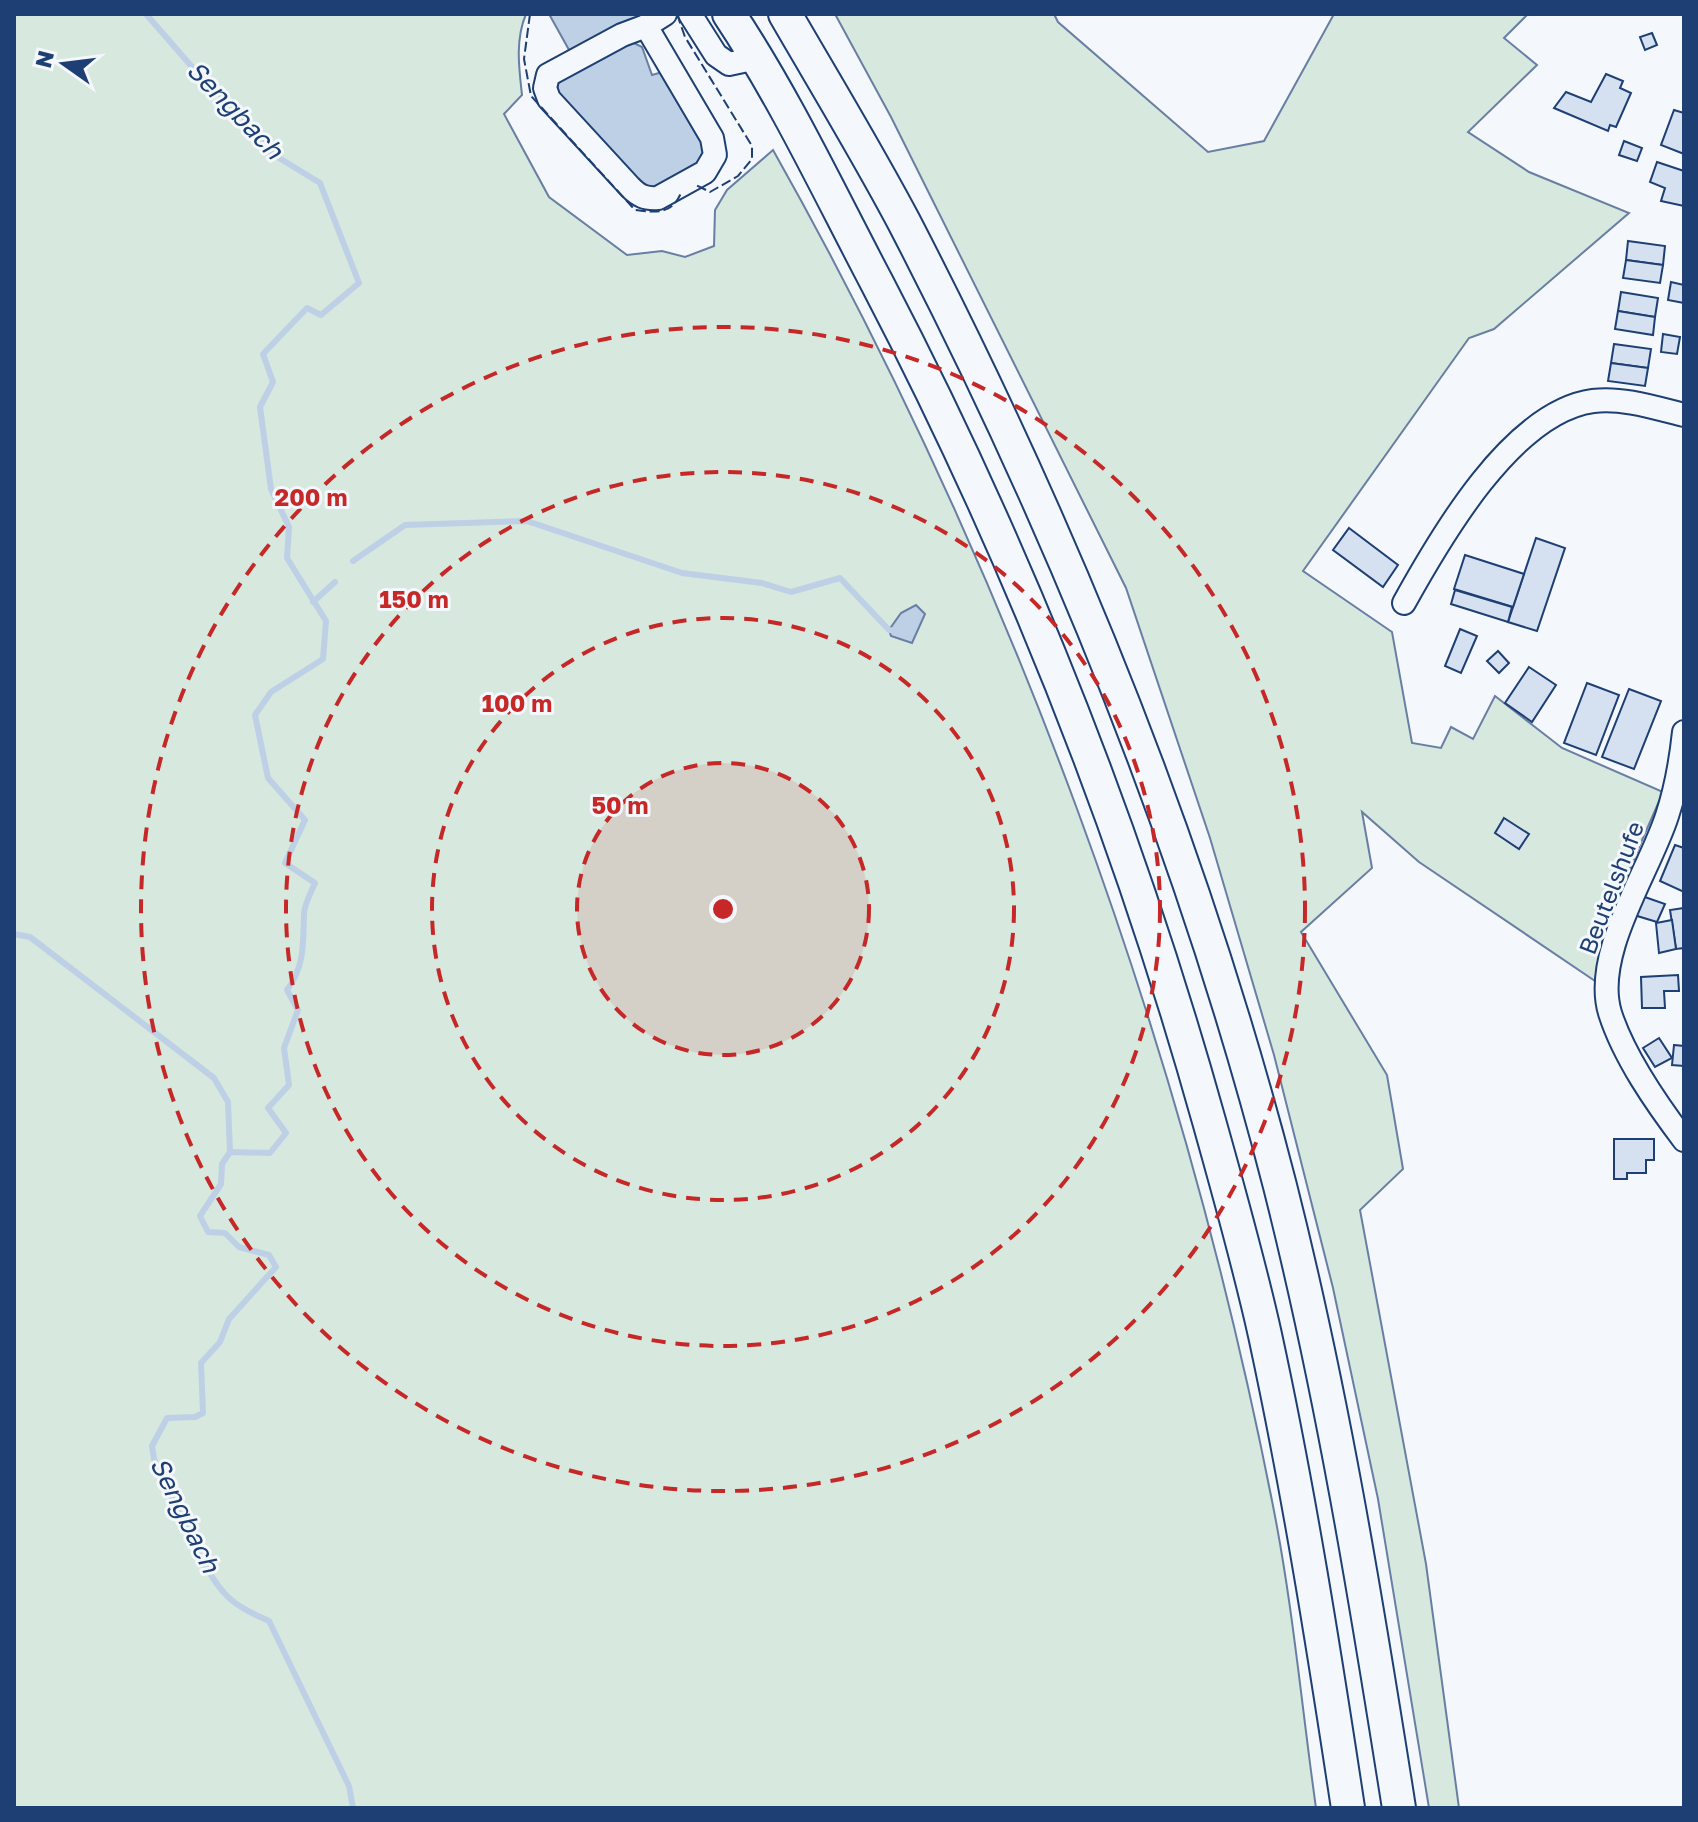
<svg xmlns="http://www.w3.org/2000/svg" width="1698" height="1822" font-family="'Golos Text',sans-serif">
	<rect width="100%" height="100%" fill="#f4f7fb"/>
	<g fill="#d7e8df" stroke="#687fa3" stroke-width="2">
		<path d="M14,14H526C515,40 519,68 522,95L504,114L549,197L627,255L662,251L685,257L714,246L715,210L727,190L773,150C1009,569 1182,1038 1274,1511C1293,1608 1302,1709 1316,1808H14Z"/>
		<path d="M835,14H1054L1058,22L1208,152L1264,141L1334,14H1528L1504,38L1537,65L1468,132L1529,172L1629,213L1494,329L1469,338L1303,571L1392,632L1412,743L1441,748L1451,727L1473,739L1495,696L1562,748L1663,792C1637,854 1604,916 1598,983L1419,862L1362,812L1372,868L1301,932L1387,1075L1403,1169L1360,1210L1426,1564L1459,1808H1429L1378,1499L1333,1288L1274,1055L1210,838L1126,588L891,117Z"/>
	</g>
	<g fill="#bed0e5" stroke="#687fa3" stroke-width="2">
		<polygon points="549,14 646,14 573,57"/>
		<polygon points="630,41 642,47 652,75 666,71 708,143 705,162 649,192 556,97 559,79"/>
		<polygon points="916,605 925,614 912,643 891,636 889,630 901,613"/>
	</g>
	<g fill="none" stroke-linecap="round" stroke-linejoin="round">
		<g stroke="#bed0e5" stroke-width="6">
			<path d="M146,14L206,83L238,109L271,153L320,183L359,283L321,315L307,308L263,354L273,382L260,407L271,489L289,527L287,558L326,621L323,659L271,692L255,715L268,778L305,820L285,863L315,883C311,892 304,905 304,914C303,943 305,966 287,990L298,1010L284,1048L289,1085L268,1108L286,1133L270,1153L230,1152L222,1164L221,1184L200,1216L208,1232L225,1233L239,1247L269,1255L276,1267L229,1319L220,1342L201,1363L203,1413L195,1417L167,1418L152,1446L154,1459C173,1496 199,1568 227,1596C239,1608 254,1614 269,1621L349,1786L353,1808"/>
			<polyline points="353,561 405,525 527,521 682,573 762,583 791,592 840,578 889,630 897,631"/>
			<polyline points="313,602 335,582"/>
			<polyline points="14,934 30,937 214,1078 228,1102 230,1152"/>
		</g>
	</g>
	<g fill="#d5e0f0" stroke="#1d3f73" stroke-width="2">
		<polygon points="1652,33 1657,45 1645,50 1640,37"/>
		<polygon points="1606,74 1623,81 1620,88 1631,93 1616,127 1610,125 1608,131 1554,108 1566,92 1591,102"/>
		<polygon points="1674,110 1684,113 1684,154 1661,145"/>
		<polygon points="1624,141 1642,148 1637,161 1619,155"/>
		<polygon points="1657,162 1684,171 1684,206 1661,201 1665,188 1650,182"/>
		<polygon points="1628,241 1665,246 1663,265 1626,260"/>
		<polygon points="1626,260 1663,265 1660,283 1623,278"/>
		<polygon points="1671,282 1684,285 1684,303 1668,300"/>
		<polygon points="1621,292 1658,298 1655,317 1618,311"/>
		<polygon points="1618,311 1655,317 1653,335 1615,329"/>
		<polygon points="1663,334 1680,337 1677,354 1661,352"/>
		<polygon points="1614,344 1651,349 1648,368 1611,363"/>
		<polygon points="1611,363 1648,368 1645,386 1608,381"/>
		<polygon points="1349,528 1398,565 1383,587 1333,550"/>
		<polygon points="1536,538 1565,548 1537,631 1508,622"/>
		<polygon points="1465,555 1524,574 1513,607 1454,589"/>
		<polygon points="1455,590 1512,607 1508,622 1451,604"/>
		<polygon points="1460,629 1477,636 1461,673 1445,666"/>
		<polygon points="1498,651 1509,663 1499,673 1487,661"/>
		<polygon points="1529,667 1556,685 1532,722 1505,703"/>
		<polygon points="1587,683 1619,695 1596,755 1564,743"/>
		<polygon points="1629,689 1661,701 1634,769 1602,757"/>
		<polygon points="1504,818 1529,834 1519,849 1495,833"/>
		<polygon points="1675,845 1684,848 1684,892 1660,881"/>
		<polygon points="1642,896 1665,904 1657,922 1634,915"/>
		<polygon points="1684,908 1684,948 1676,949 1670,910"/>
		<polygon points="1672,920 1676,949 1659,953 1656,923"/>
		<polygon points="1678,975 1679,991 1664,991 1665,1008 1642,1008 1641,977"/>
		<polygon points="1659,1038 1672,1058 1655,1067 1643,1048"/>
		<polygon points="1674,1045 1684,1046 1684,1066 1672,1065"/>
		<polygon points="1614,1139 1654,1139 1654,1160 1646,1160 1646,1173 1627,1173 1627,1179 1614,1179"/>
	</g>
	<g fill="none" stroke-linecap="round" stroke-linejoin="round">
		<defs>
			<g id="minor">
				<polyline points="690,14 716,55 729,64 757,58"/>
				<path d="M646,26L712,138L715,155L705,172L658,198C645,199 639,196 630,187L549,99L545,88L548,75L622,35Z"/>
				<polyline points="646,26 665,14"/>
				<path d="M1404,603C1440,538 1512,412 1593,401C1622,397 1656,408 1684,415"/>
				<path d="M1684,732C1681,760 1676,789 1667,816C1649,872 1592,954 1610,1013C1624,1057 1656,1103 1684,1140"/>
			</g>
			<g id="highway">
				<path d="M729,14C786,100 829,192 877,283C1017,551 1128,831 1209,1121C1229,1192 1249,1263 1265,1335C1299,1492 1324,1650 1348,1808"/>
				<path d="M785,14C825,83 867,152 904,222C1063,529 1194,851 1280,1186C1332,1391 1366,1599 1399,1808"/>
			</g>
		</defs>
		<use href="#minor" stroke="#1d3f73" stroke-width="26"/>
		<use href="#highway" stroke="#1d3f73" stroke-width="36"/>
		<use href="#minor" stroke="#f4f7fb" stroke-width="22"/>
		<use href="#highway" stroke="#f4f7fb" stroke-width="32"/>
		<g stroke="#1d3f73" stroke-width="2" stroke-dasharray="10 4" stroke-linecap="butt">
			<path d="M530,14L524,59L531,96L635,210C657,213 672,214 681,193"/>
			<polyline points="677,14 685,37 752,146 752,159 738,176 710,192 694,184"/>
		</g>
	</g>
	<circle cx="723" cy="909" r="146" fill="#c62828" fill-opacity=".12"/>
	<g fill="none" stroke="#c62828" stroke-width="4" stroke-dasharray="14 10">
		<circle cx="723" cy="909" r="146"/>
		<circle cx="723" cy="909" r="291"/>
		<circle cx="723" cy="909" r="437"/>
		<circle cx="723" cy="909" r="582"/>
	</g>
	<g text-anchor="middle" stroke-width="6" stroke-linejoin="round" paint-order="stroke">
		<g font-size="24" fill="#1d3f73" stroke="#f4f7fb">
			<text transform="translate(1612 888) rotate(-69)" y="8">Beutelshufe</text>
		</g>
		<g font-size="26" font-style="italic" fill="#1d3f73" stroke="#f4f7fb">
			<text transform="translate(235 110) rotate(46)" y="9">Sengbach</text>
			<text transform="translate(185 1515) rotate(64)" y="9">Sengbach</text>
		</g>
	</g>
	<circle cx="723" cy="909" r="12" fill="#c62828" stroke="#f4f7fb" stroke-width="4"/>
	<g font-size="24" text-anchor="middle" font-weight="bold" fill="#c62828" stroke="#f4f7fb" stroke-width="6" stroke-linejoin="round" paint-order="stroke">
		<text x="311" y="506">200 m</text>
		<text x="414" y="608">150 m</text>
		<text x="517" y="712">100 m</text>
		<text x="620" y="814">50 m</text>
	</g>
	<rect width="1698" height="1822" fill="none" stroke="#1d3f73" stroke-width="32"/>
	<g transform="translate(64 64) rotate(284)" stroke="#f4f7fb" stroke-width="6" paint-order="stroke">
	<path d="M0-6L14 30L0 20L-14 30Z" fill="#1d3f73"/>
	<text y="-12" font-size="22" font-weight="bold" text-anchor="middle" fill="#1d3f73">N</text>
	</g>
</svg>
